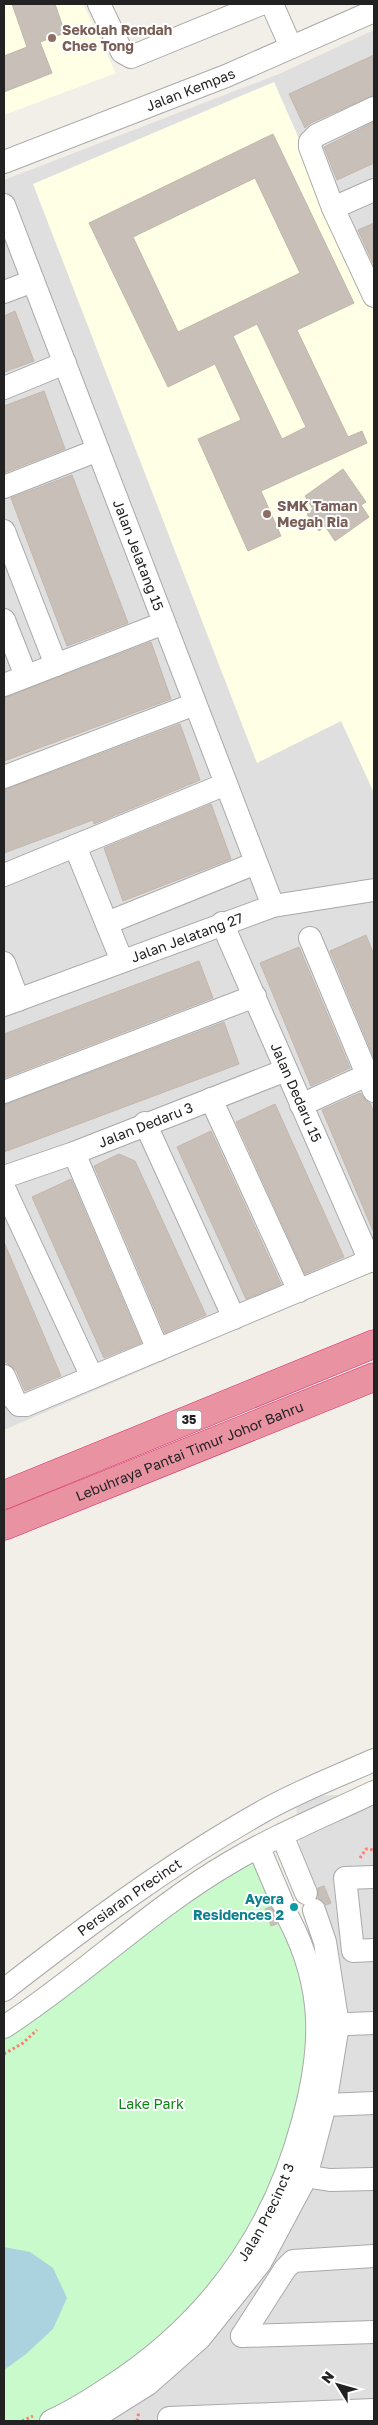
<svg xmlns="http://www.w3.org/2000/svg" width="378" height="2425" font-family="'Golos Text',sans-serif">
	<rect width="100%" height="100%" fill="#f2efe9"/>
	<g fill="#e0dfdf">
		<polygon points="374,30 374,1270 4,1430 4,180 279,74"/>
		<polygon points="374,1794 374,2421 44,2421 325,2106 295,1796"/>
	</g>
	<g fill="#ffffe5">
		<polygon points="4,4 83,4 116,73 4,115"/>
		<polygon points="274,82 374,308 374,793 341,721 257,763 33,184"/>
	</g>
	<polygon fill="#c8facc" points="259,1848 303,1949 316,2068 271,2209 189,2326 48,2421 4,2421 4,2024"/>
	<polygon fill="#aad3df" points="4,2247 30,2252 53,2268 67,2298 53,2329 26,2354 4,2370"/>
	<g fill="#c7bfb8" stroke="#c4b6ab" fill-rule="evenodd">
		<polygon points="12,4 55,4 65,33 40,42 52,73 4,92 4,56 27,47"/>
		<polygon points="374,55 374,95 311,123 305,128 289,94"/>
		<polygon points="374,122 374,163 337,180 324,147"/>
		<path d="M273,134L354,303L297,330L348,437L362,431L367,443L261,491L281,536L248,551L198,439L241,420L215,364L168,387L89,223ZM255,178L300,273L178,332L133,237ZM257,324L306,427L282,439L233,336Z"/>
		<polygon points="374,223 374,265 358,230"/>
		<polygon points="15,311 34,361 4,372 4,316"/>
		<polygon points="44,391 65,449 4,473 4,406"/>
		<polygon points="343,469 366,502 361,505 369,517 335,541 325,526 319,531 307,514 313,509 305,496"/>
		<polygon points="72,475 128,623 67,646 11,498"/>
		<polygon points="151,642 171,699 4,761 4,698"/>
		<polygon points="180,724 200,780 94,824 93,820 4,853 4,790"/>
		<polygon points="211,804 231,859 123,901 104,848"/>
		<polygon points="366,935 374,955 374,1058 330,951"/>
		<polygon points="299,947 350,1068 311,1086 260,963"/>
		<polygon points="199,961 213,998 4,1078 4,1034"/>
		<polygon points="224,1022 239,1064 4,1152 4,1105"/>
		<polygon points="360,1093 366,1101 370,1103 374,1113 374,1233 322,1110"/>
		<polygon points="275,1104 344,1257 305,1274 236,1122"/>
		<polygon points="211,1131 281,1284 246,1299 177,1147"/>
		<polygon points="119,1154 135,1161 206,1315 165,1333 94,1166"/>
		<polygon points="71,1179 141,1343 104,1358 32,1197"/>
		<polygon points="4,1242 61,1376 25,1391 16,1370 4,1361"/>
		<polygon points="324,1886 331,1903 326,1905 318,1898 318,1888"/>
		<polygon points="270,1907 277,1914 277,1924 271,1926 265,1909"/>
	</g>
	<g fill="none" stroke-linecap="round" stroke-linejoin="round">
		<defs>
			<g id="minor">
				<polyline points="99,4 122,52 131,57 261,4"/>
				<polyline points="272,4 291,47"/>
				<polyline points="374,108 317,135 310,142 310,147 333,208 374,296"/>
				<path id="s1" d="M4,162L226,76L374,11"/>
				<path id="s2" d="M4,205L273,906"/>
				<polyline points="333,208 374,190"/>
				<polyline points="4,292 33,281"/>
				<polyline points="4,388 65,363"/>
				<polyline points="4,487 98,450"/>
				<polyline points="4,531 56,665"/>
				<polyline points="4,620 26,676"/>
				<polyline points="4,685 164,623"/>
				<polyline points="4,777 195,704"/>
				<polyline points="75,846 122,961"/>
				<polyline points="4,875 226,784"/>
				<polyline points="107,923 256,863"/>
				<path id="s3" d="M222,923L370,1261"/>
				<polyline points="310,938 374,1091"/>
				<polyline points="4,963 18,1000"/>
				<path id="s4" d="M4,1005L273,906L374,890"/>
				<polyline points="4,1092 255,996"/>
				<polyline points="211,1099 299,1291"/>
				<polyline points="301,1105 374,1072"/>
				<polyline points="145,1123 234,1318"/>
				<polyline points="74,1153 158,1350"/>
				<path id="s5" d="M4,1177L74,1153L286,1070"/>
				<polyline points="4,1188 92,1377"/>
				<polyline points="4,1376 14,1399 19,1405 26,1405 374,1259"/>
				<polyline points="282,1835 306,1893"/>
				<polyline points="259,1848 282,1902"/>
				<polyline points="374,1877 345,1878 353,1951 374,1950"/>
				<path id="s6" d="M4,1990C86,1926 170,1864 260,1813C296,1792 336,1777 374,1760"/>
				<polyline points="323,2025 374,2023"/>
				<path d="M4,2027C83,1976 150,1909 231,1862C276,1835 326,1815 374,1792"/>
				<polyline points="325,2105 374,2103"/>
				<polyline points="291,2174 330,2180 374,2179"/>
				<polyline points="242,2336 285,2269 293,2261 374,2256"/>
				<polyline points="242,2336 374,2332"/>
				<path id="s7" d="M51,2421C72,2412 92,2399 110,2387C209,2323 273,2234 303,2121C323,2048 325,1988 289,1919"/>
				<polyline points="89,2421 148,2384 200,2338 260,2263 306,2177 325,2105 338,2025 325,1942 314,1910"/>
				<polyline points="169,2421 169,2418 374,2410"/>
			</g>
			<g id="highway">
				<polyline points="4,1495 374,1344"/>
				<path id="s8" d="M4,1526L374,1377"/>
			</g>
		</defs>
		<use href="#minor" stroke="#a9a9a9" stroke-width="24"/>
		<use href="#highway" stroke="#dc2a67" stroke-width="29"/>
		<g stroke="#fa8072" stroke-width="3" stroke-dasharray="2.5 2.5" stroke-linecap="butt">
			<polyline points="360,1858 366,1849 374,1850"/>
			<polyline points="4,2054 23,2043 37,2030"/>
			<polyline points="22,2421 33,2416"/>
			<polyline points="137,2421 139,2412"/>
		</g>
		<use href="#minor" stroke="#fff" stroke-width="22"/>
		<use href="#highway" stroke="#e892a2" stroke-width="28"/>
	</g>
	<g fill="#8d6e63" stroke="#fff" stroke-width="2">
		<circle cx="52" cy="38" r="5"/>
		<circle cx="267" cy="514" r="5"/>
	</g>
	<circle fill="#0f9aa8" stroke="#fff" stroke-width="2" cx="294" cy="1907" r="5"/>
	<g text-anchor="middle" stroke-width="4" stroke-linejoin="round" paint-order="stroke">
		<rect fill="#fff" stroke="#646464" stroke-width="1" x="176.5" y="1410.5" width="25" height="19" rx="4"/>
		<g font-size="12" font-weight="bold" fill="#222">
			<text x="189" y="1424">35</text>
		</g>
		<g font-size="14" font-weight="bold" fill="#785e54" stroke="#fff" text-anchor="start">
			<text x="62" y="35">Sekolah Rendah<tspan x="62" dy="16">Chee Tong</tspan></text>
			<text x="277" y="511">SMK Taman<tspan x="277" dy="16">Megah Ria</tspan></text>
		</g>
		<g font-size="14" fill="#222" stroke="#fff">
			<text dy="5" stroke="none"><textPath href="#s1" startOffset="200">Jalan Kempas</textPath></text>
			<text dy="5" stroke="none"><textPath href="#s2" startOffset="375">Jalan Jelatang 15</textPath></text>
			<text dy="5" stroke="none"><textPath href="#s4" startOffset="195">Jalan Jelatang 27</textPath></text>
			<text dy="5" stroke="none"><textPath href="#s3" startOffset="185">Jalan Dedaru 15</textPath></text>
			<text dy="5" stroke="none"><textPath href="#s5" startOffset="151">Jalan Dedaru 3</textPath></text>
			<text dy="5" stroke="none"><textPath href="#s8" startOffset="200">Lebuhraya Pantai Timur Johor Bahru</textPath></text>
			<text dy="5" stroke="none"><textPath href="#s6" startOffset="156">Persiaran Precinct</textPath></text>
			<text dy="5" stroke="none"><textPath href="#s7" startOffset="306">Jalan Precinct 3</textPath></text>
		</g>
		<g font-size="14" font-weight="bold" fill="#0d838f" stroke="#fff" text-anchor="end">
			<text x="284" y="1904">Ayera<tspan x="284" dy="16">Residences 2</tspan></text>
		</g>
		<g font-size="14" fill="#0c8416" stroke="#fff">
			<text x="151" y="2109">Lake Park</text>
		</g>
	</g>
	<rect width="378" height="2425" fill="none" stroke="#222222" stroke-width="10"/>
	<g transform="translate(338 2385) rotate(307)" stroke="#ffffff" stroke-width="4" paint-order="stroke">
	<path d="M0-4L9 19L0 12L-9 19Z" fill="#222222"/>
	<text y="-8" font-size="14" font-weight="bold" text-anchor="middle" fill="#222222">N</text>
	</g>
</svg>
